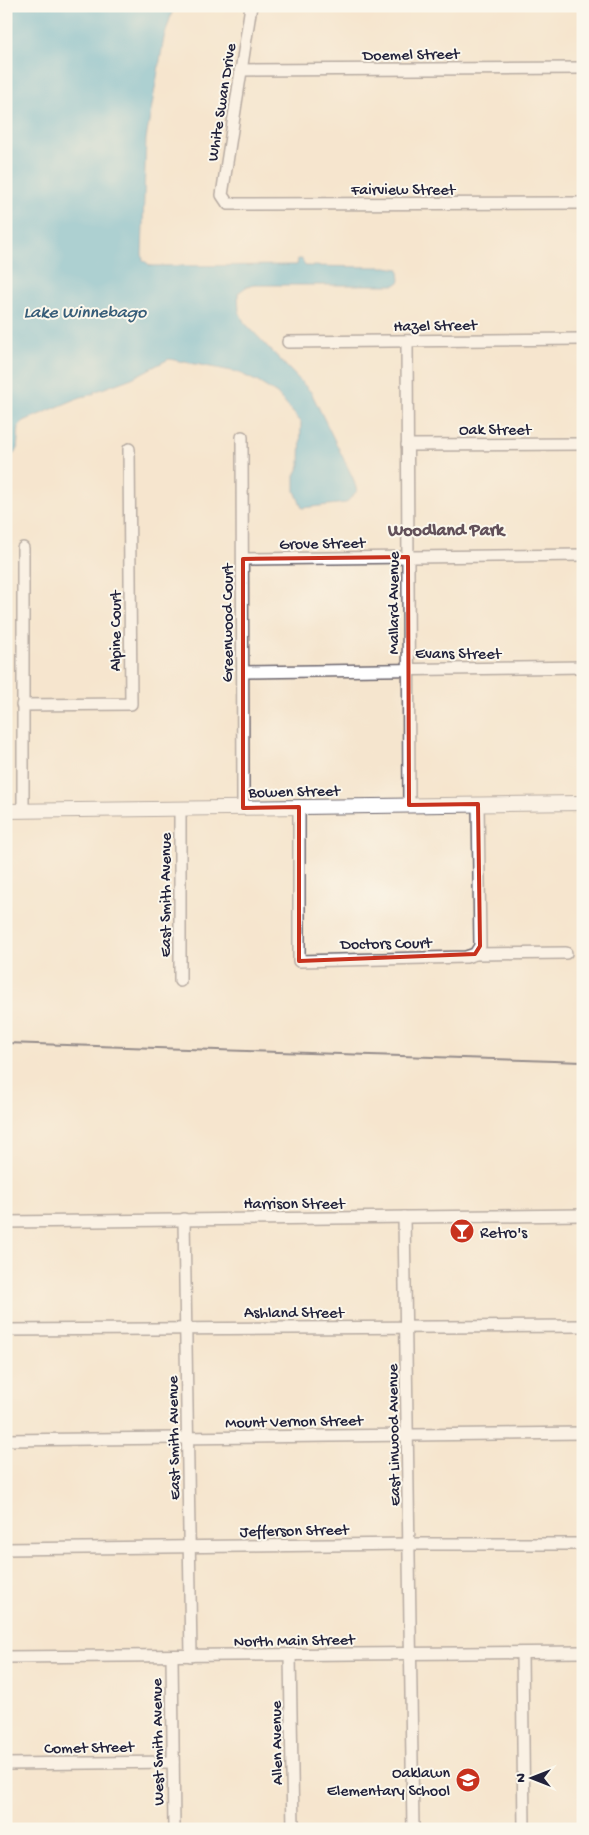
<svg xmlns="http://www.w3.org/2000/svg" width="589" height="1835" font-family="'Gochi Hand',sans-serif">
	<rect width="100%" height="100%" fill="#fbf7ec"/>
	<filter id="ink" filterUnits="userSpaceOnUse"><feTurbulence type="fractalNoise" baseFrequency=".02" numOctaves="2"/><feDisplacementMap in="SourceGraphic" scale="10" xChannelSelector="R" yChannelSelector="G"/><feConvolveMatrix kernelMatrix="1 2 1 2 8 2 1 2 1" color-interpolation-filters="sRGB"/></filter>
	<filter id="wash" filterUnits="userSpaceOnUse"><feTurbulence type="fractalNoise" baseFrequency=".0096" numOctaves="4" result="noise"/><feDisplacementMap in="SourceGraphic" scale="20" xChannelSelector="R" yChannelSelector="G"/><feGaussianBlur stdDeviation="1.12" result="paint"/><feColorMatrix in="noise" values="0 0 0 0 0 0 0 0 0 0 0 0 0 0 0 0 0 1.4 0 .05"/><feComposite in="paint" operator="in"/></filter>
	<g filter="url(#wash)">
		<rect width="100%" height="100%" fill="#f5e5ce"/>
		<polygon fill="#57b6d5" stroke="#3c6c88" points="6,6 174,6 164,38 146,139 142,254 143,260 151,266 297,265 298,259 302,259 305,266 387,267 399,269 400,281 395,285 254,285 246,287 238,293 239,311 244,322 311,392 353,478 357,491 346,503 302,508 295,491 295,476 300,465 301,422 277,394 258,382 237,372 169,359 132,378 94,392 94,394 81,397 24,421 19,426 17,451 6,460"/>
	</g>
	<g filter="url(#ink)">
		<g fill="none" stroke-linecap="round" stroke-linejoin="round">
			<defs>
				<g id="minor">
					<polyline points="251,6 222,195 228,204 583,203"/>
					<polyline points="240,70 583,68"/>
					<polyline points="407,341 409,805"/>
					<polyline points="288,342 583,339"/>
					<polyline points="242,437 243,808"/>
					<polyline points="407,445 583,444"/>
					<polyline points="23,548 23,811"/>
					<polyline points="243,559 583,555"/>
					<polyline points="243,672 583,667"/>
					<polyline points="22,705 131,704 129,449"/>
					<polyline points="299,807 299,961 466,957 475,954 480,946 478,804"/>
					<polyline points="180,809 180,981"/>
					<polyline points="475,954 566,953"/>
					<polyline points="404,1217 413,1829"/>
					<polyline points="184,1219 191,1656"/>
					<polyline points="6,1222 583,1215"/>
					<polyline points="6,1330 583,1326"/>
					<polyline points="6,1440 583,1433"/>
					<polyline points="6,1549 410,1544 583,1544"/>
					<polyline points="522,1653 524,1829"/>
					<polyline points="172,1656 174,1829"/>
					<polyline points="290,1656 293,1829"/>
					<polyline points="6,1657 583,1652"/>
					<polyline points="6,1764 173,1762"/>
				</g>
				<polyline id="major" points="6,811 583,803"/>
			</defs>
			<use href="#minor" stroke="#6c666e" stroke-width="14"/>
			<use href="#major" stroke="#6c666e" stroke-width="16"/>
			<use href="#minor" stroke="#fff" stroke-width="11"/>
			<use href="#major" stroke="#fff" stroke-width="14"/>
			<polyline stroke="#22223b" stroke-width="2" points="6,1043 583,1062"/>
		</g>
	</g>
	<path d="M0 0H589V1835H0ZM408,557L409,805L478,804L480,946L475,954L299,961V807L243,808V559Z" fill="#f5e5ce" fill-opacity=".55" fill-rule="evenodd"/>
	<path fill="none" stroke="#c8321e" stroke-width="4" stroke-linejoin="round" d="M408,557L409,805L478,804L480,946L475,954L299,961V807L243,808V559Z"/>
	<defs>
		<symbol id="bar-disc" viewBox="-11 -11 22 22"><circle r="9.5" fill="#c8321e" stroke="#fbf7ec"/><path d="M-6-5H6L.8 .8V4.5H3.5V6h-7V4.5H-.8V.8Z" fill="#fff"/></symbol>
		<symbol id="school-disc" viewBox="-11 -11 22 22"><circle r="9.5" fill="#c8321e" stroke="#fbf7ec"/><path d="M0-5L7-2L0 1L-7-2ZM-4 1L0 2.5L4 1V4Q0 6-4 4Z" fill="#fff"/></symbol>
	</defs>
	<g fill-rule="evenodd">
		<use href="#bar-disc" x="448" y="1217" width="28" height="28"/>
		<use href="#school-disc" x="454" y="1766" width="28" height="28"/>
	</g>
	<g text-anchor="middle" stroke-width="4" stroke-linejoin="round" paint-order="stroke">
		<g font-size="16" fill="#22223b" stroke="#fbf7ec">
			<text transform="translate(411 53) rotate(-1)" y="6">Doemel Street</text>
			<text transform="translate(220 102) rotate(-81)" y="6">White Swan Drive</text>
			<text x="403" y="194">Fairview Street</text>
			<text transform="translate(435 324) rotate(-1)" y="6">Hazel Street</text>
			<text x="495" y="434">Oak Street</text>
			<text transform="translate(322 542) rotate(-1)" y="6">Grove Street</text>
			<text transform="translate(392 603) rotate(-90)" y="6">Mallard Avenue</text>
			<text transform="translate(226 623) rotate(-90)" y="6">Greenwood Court</text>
			<text transform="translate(114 631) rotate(-90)" y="6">Alpine Court</text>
			<text x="458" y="658">Evans Street</text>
			<text transform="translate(294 790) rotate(-1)" y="6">Bowen Street</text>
			<text transform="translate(164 895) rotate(-90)" y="6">East Smith Avenue</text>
			<text transform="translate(386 942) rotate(-1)" y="6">Doctors Court</text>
			<text x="294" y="1208">Harrison Street</text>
			<text x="294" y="1317">Ashland Street</text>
			<text transform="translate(294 1420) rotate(-1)" y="6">Mount Vernon Street</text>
			<text transform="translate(392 1435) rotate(-91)" y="6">East Linwood Avenue</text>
			<text transform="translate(172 1438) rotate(-91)" y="6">East Smith Avenue</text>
			<text transform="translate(294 1529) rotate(-1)" y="6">Jefferson Street</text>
			<text transform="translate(294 1639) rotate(-1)" y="6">North Main Street</text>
			<text transform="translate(156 1742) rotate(-91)" y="6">West Smith Avenue</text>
			<text transform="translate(275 1743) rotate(-91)" y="6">Allen Avenue</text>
			<text transform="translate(89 1746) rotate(-1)" y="6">Comet Street</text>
		</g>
		<g font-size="16" fill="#22223b" stroke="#fbf7ec" text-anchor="start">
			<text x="480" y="1237">Retro's</text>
			<text x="450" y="1777" text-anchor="end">Oaklawn<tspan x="450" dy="18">Elementary School</tspan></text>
		</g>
		<g font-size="18" font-style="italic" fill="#375d79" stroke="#fbf7ec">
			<text x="85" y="317">Lake Winnebago</text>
		</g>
		<g font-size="18" font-weight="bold" fill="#62515a" stroke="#fbf7ec">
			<text x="446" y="535">Woodland Park</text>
		</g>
	</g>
	<rect width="589" height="1835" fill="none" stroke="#fbf7ec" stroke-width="25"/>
	<g transform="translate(532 1778) rotate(270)" stroke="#fbf7ec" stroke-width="4" paint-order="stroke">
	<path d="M0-4L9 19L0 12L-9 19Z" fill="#22223b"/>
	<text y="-8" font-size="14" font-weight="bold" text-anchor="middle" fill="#22223b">N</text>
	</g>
</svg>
